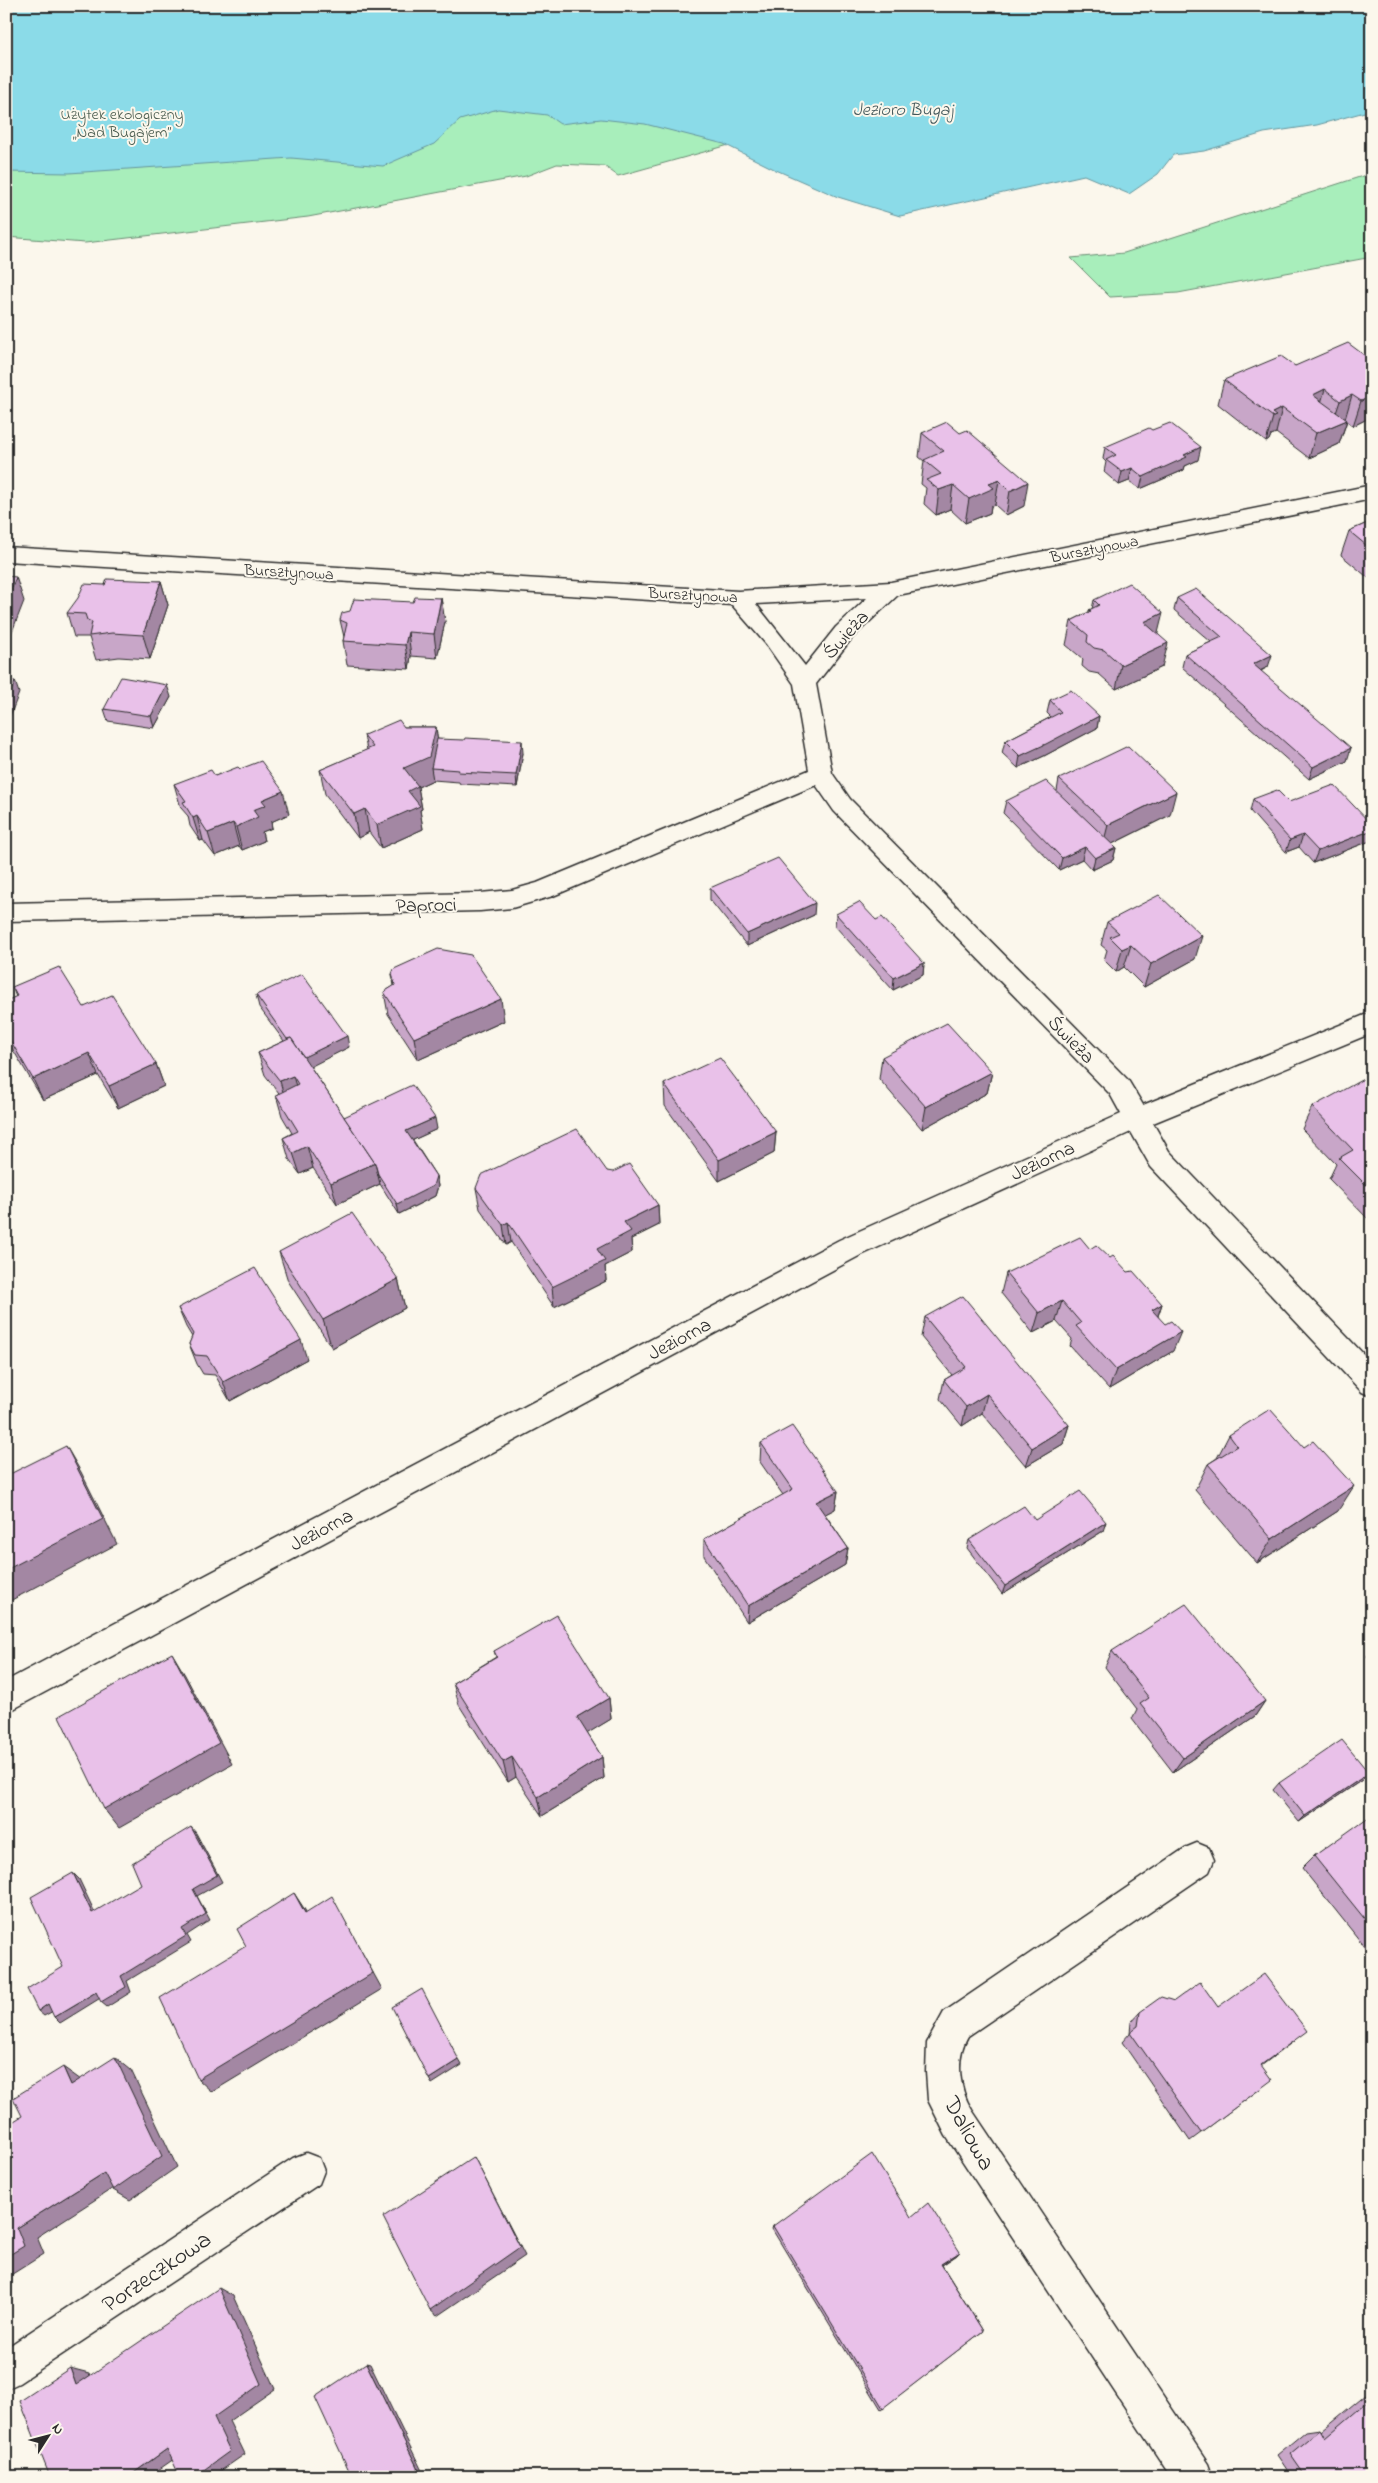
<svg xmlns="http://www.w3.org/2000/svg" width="1378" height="2483" font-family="'Indie Flower',sans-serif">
	<rect width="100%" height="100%" fill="#fbf7ec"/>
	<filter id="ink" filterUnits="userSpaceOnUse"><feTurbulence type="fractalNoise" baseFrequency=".02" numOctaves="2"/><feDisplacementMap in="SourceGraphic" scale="10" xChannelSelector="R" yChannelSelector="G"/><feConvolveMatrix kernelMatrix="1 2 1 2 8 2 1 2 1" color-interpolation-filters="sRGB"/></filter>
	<g filter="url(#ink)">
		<g fill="#a8eebb" stroke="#6a8c73">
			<polygon points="6,6 872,105 618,176 604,166 557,164 526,176 308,217 85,243 6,237"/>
			<polygon points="1372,173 1372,257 1178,293 1110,297 1071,258 1124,253"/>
		</g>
		<polygon fill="#8bdbe8" stroke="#65959c" points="6,6 1372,6 1372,110 1317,125 1264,133 1204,151 1173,155 1158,174 1129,194 1084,175 900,216 838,197 776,170 724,144 645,124 601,119 560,124 547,115 498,109 460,120 434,144 383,166 291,158 69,173 6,172"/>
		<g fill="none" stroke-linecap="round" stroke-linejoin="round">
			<defs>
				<g id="minor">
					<path d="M1372,485V499L898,595L852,638L816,684L832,773L850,799L1128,1080L1143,1105L1372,1012V1033L1153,1123L1169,1151L1372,1363V1396L1362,1392L1151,1167L1131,1132L859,1256L6,1713V1681L839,1240L1121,1114L1110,1094L834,811L816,785L553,896L512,908L480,911L6,921V903L480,893L512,890L537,883L809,770L794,684L766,644L732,605L6,561V547L738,591L891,582ZM867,598L836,627L805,666L756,604Z"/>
					<path d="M1197,1843L1209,1848L1214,1860L1209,1872L968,2036C955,2058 959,2089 972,2110L1208,2463L1213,2477H1171L946,2136L928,2100L926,2072L927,2043L944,2012L1185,1848Z"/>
					<polygon points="306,2153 319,2158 324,2171 319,2184 19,2383 6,2389 6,2348 293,2158"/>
				</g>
			</defs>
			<use href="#minor" stroke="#2b2b2b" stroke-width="3"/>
			<use href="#minor" fill="#fbf7ec" fill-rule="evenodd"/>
		</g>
		<g fill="#c8a6c8" stroke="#2b2b2b">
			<polygon points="1372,351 1372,422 1367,419 1353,426 1347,421 1339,444 1309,458 1276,433 1271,435 1269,440 1266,442 1218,404 1224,380 1295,366 1364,355"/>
			<polygon points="922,433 960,433 1024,506 1006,515 995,505 991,506 990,513 965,523 950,509 936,515 924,504 926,488 921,484 924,461 919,457"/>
			<polygon points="1105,447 1198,460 1185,466 1184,470 1140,489 1129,481 1119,485 1104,472 1106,462 1103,459"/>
			<polygon points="1372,521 1372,581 1341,555 1349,531"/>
			<polygon points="161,581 168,605 150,659 119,657 96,660 89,637 74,637 67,613 105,585"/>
			<polygon points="441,598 445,622 437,658 411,656 409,669 347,665 343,641 344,637 340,620 413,602"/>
			<polygon points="1177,598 1268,667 1261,671 1347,761 1309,779 1182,667 1185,654 1211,642 1174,610"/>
			<polygon points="1094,600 1158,634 1162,667 1116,689 1099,674 1089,672 1082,666 1083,659 1066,645 1071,621 1089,612 1089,610 1092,609"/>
			<polygon points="171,697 154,728 108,721 104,709"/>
			<polygon points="1050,700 1099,716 1097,728 1044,756 1018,768 1002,753 1005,741 1051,717 1047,713"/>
			<polygon points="404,727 436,727 437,739 523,753 517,787 460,784 459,782 433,780 418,787 422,809 420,810 423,829 381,848 369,832 358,838 325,794 320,770 367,750 364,735"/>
			<polygon points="240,769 289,814 271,822 272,828 262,832 264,841 242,850 239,846 215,856 203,840 200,841 190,826 188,816 181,808 174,784 215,776"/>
			<polygon points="1059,779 1170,815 1112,844 1116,848 1113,860 1092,870 1082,859 1059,870 1003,813 1006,801 1057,791"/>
			<polygon points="1253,799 1289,802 1370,841 1313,863 1299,847 1286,852 1250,811"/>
			<polygon points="710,888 814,915 747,946 710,900"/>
			<polygon points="836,914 876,920 924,963 923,975 893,990 835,926"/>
			<polygon points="1107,922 1195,959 1144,987 1124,967 1116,972 1104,960 1107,950 1101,945"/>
			<polygon points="392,974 504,1021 418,1060 388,1014 384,992 394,986"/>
			<polygon points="12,987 84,1007 156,1064 164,1086 118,1108 98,1075 43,1100 6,1038 6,1001 16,997"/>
			<polygon points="256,995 349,1047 310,1066 344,1117 437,1129 413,1140 436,1176 438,1186 435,1196 399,1214 380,1184 337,1204 313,1168 300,1174 289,1159 283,1138 292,1133 282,1116 276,1095 279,1093 265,1075 258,1053 284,1041 259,1007"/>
			<polygon points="882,1057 992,1072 987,1093 922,1129 879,1079"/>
			<polygon points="1372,1082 1372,1223 1329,1179 1336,1164 1302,1129 1312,1107"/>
			<polygon points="664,1084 776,1132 774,1153 719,1181 665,1106"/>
			<polygon points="607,1171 658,1205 659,1225 631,1239 632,1252 605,1266 606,1281 554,1307 511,1242 506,1245 480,1209 476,1188"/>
			<polygon points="1090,1249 1110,1258 1128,1272 1162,1304 1158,1316 1173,1351 1109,1389 1070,1346 1072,1339 1056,1321 1033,1333 1001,1293 1006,1273"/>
			<polygon points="279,1252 398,1279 405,1308 332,1348 288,1281"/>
			<polygon points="178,1308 307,1359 230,1401 215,1375 203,1374 197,1364 189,1344 192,1337 186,1327"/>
			<polygon points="925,1317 1069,1425 1063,1444 1026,1466 982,1413 962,1426 940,1399 944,1380 952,1375 921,1337"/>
			<polygon points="1229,1435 1338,1511 1257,1563 1195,1490 1208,1464 1217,1458"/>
			<polygon points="761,1443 838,1491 835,1509 825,1514 848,1548 845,1565 747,1622 704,1556 704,1539 783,1495 760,1462"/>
			<polygon points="1035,1520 1103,1531 1002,1594 967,1548 969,1540"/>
			<polygon points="1372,1650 1372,1662 1367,1656"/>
			<polygon points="494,1651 609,1698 611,1719 587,1733 602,1757 604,1778 542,1816 516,1777 508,1782 459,1705 453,1683 496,1657"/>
			<polygon points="1112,1651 1265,1701 1255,1716 1173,1772 1132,1719 1137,1709 1105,1667"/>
			<polygon points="1369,1773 1362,1780 1299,1822 1273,1790 1279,1783"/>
			<polygon points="1372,1818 1372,1956 1302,1868 1314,1856"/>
			<polygon points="1174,2001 1218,2007 1294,2041 1261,2066 1260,2089 1190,2141 1122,2042 1130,2033 1131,2022 1140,2012"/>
			<polygon points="911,2217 960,2252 957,2255 942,2265 983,2331 881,2409 772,2229 773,2226"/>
			<polygon points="1372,2389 1372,2477 1292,2477 1277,2455 1306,2431 1320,2429 1321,2431"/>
		</g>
		<g fill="#a387a3" stroke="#2b2b2b">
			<polygon points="1325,389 1318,414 1313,395"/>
			<polygon points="1352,395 1345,419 1332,425 1340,401"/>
			<polygon points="1372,396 1372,406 1367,419 1353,426 1361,401"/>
			<polygon points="1282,408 1276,433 1271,435 1269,440 1266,442 1273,417 1272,413"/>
			<polygon points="1347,420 1339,444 1309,458 1316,433"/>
			<polygon points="1201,447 1198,460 1185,466 1184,470 1140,489 1143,477 1184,455"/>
			<polygon points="1132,468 1129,481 1119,485 1122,472"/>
			<polygon points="999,480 995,505 991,506 990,513 965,523 969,499 989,484"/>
			<polygon points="1028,482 1024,506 1006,515 1010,491"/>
			<polygon points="953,485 950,509 936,515 939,490"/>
			<polygon points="16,577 24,601 8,642 6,637 6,602"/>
			<polygon points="161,581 168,605 150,659 143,635"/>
			<polygon points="441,598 445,622 437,658 434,634"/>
			<polygon points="1163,613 1157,637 1144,622"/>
			<polygon points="408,632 411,656 409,669 405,645"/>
			<polygon points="1168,643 1162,667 1116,689 1121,665"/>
			<polygon points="1272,655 1268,667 1249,676 1253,664"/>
			<polygon points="15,681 19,693 7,724 6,721 6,703"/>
			<polygon points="167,685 171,697 154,728 151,716"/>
			<polygon points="1099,716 1097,728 1044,756 1018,768 1020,756"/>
			<polygon points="436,727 439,751 431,768 433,780 418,787 422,809 420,810 423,829 381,848 377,825 404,768"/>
			<polygon points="522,741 523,753 517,787 516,775"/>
			<polygon points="1351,748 1347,761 1309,779 1313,767"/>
			<polygon points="283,791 289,814 271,822 272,828 262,832 264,841 242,850 236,827 262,800"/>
			<polygon points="1176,792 1170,815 1102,849 1108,825"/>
			<polygon points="365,809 369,832 358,838 354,814"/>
			<polygon points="197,816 203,840 200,841 193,818"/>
			<polygon points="233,823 239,846 215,856 208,833"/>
			<polygon points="1372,830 1372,837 1370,841 1313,863 1318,851"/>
			<polygon points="1303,835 1299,847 1286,852 1290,840"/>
			<polygon points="1085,847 1082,859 1059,870 1062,858"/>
			<polygon points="1116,848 1113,860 1092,870 1095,858"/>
			<polygon points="815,903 814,915 747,946 747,934"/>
			<polygon points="1202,936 1195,959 1144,987 1151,964"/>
			<polygon points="1131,945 1124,967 1116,972 1122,949"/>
			<polygon points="924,963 923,975 893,990 894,978"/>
			<polygon points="501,999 504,1021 418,1060 414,1038"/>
			<polygon points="347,1036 349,1047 304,1070 301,1058"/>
			<polygon points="89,1053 98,1075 43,1100 33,1079"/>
			<polygon points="156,1064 164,1086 118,1108 109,1086"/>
			<polygon points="992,1072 987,1093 922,1129 926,1107"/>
			<polygon points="293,1076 299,1097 286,1103 280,1081"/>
			<polygon points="435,1118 437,1129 409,1142 406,1131"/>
			<polygon points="776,1132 774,1153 719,1181 719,1160"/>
			<polygon points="307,1146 313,1168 300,1174 293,1153"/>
			<polygon points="375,1163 380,1184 337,1204 331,1183"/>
			<polygon points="436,1176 438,1186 435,1196 399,1214 397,1204"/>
			<polygon points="658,1205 659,1225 631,1239 632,1252 605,1266 606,1281 554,1307 552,1287 597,1249 624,1222"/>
			<polygon points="508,1222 511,1242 506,1245 503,1225"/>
			<polygon points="398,1279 405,1308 332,1348 323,1320"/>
			<polygon points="1062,1301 1056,1321 1033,1333 1039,1313"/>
			<polygon points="1162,1304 1155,1324 1152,1310"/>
			<polygon points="6,1327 12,1339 6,1342"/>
			<polygon points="1181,1332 1173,1351 1109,1389 1116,1370"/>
			<polygon points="301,1340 307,1359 230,1401 223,1382"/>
			<polygon points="987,1394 982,1413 962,1426 966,1407"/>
			<polygon points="1069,1425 1063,1444 1026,1466 1032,1448"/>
			<polygon points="66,1446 81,1472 117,1544 6,1603 6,1570"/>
			<polygon points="1354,1486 1338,1511 1257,1563 1272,1539"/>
			<polygon points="838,1491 835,1509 814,1520 816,1502"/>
			<polygon points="1106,1522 1103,1531 1002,1594 1005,1586"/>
			<polygon points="848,1548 845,1565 747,1622 748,1606"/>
			<polygon points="172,1653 185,1675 232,1764 119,1828 104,1809"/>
			<polygon points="609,1698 611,1719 580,1738 577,1717"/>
			<polygon points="1265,1701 1255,1716 1173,1772 1183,1758"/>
			<polygon points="512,1757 516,1777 508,1782 503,1762"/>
			<polygon points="602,1757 604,1778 542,1816 538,1797"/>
			<polygon points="1369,1773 1362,1780 1299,1822 1305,1816"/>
			<polygon points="191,1827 196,1833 222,1882 197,1896 210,1920 187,1935 191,1942 127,1981 131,1992 107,2007 101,2002 121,1976 182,1929 193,1889"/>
			<polygon points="73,1873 79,1879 98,1919 92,1913"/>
			<polygon points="294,1893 305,1910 315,1930 305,1913"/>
			<polygon points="341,1914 382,1989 212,2092 198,2079"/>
			<polygon points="96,1992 102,1997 60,2023 54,2017"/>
			<polygon points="48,2004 55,2010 44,2016 38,2011"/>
			<polygon points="115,2057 131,2070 177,2167 130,2200 113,2190"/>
			<polygon points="459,2060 462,2065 432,2084 429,2079"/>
			<polygon points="63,2067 81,2080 71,2085"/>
			<polygon points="474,2157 525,2256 437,2316 430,2310"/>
			<polygon points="104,2173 121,2183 37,2237 44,2254 6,2278 6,2257 17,2228"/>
			<polygon points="960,2252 957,2255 939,2267 941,2264"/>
			<polygon points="219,2288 233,2296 275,2389 229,2421 245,2454 212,2477 194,2477 214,2417"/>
			<polygon points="366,2363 370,2364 425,2477 422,2477"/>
			<polygon points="70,2368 89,2373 95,2389 76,2385"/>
			<polygon points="167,2449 184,2452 148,2477 128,2477"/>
		</g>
		<g fill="#e9c1e9" stroke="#2b2b2b">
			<polygon points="1348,343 1364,355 1372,351 1372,396 1361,401 1352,395 1340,401 1325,389 1313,395 1347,420 1316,433 1282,408 1272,413 1276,416 1273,417 1224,380 1281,356 1295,366"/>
			<polygon points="947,422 960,433 967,430 1028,482 1010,491 999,480 989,484 994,488 969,499 953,485 939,490 926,480 941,474 924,460 944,451 922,433"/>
			<polygon points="1170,423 1201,447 1184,455 1187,457 1143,477 1132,468 1122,472 1106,460 1116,455 1105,447 1149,428 1152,430"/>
			<polygon points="1372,521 1372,550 1349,531"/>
			<polygon points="6,576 16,577 6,602"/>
			<polygon points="107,579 161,581 143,635 112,633 89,636 92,622 87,620 85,614 67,613 78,598 84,584 105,585"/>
			<polygon points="1129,583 1163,613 1144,622 1168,643 1121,665 1104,650 1094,648 1087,642 1088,635 1071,621 1091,611 1089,610 1099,605 1094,600"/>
			<polygon points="1196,589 1272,655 1253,664 1351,748 1313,767 1185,654 1222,637 1177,598"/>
			<polygon points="415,597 441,598 434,634 408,632 405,645 343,641 347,623 340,620 342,613 350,611 354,599 413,602"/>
			<polygon points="121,677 167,685 151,716 104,709"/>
			<polygon points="6,680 15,681 6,703"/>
			<polygon points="1071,690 1099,716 1046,744 1020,756 1005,741 1061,712 1050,700"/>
			<polygon points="399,720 404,727 436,727 429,757 404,768 418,786 408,791 420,806 377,825 365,809 354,814 320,770 373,747 364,735"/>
			<polygon points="465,738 522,741 516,775 458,772 459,770 431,768 437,739 464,740"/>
			<polygon points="1128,746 1176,792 1108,825 1059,779"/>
			<polygon points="261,761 283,791 262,800 266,805 253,810 258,817 236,827 233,823 208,833 197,816 193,818 183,802 186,801 174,784 211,770 215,776 238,767 240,769"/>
			<polygon points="1046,781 1116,848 1095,858 1085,847 1062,858 1006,801"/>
			<polygon points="1334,785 1372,825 1372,830 1318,851 1303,835 1290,840 1253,799 1277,790 1289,802"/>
			<polygon points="778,858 815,903 747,934 710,888"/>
			<polygon points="1159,895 1202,936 1151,964 1131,945 1122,949 1110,937 1119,933 1107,922"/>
			<polygon points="859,902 876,920 882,917 924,963 894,978 836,914"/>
			<polygon points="438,949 471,955 501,999 414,1038 384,992 395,985 392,974 394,969"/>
			<polygon points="59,967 84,1007 112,995 156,1064 109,1086 89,1053 33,1079 6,1033 6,1001 17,996 12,987"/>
			<polygon points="302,974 347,1036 304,1057 291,1038 287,1039 256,995"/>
			<polygon points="947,1023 992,1072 926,1107 882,1057"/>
			<polygon points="291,1038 375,1163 331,1183 307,1146 293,1153 283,1138 298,1131 276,1095 298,1084 293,1076 280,1081 258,1053"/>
			<polygon points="720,1058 776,1132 719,1160 664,1084"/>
			<polygon points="1367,1077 1372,1082 1372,1191 1339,1158 1353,1150 1312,1107"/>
			<polygon points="412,1085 435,1118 406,1131 436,1176 433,1186 397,1204 378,1174 375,1163 344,1117"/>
			<polygon points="577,1129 607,1171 613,1172 629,1164 658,1205 624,1222 631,1231 597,1249 605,1261 552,1287 508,1222 503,1225 476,1188 481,1175"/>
			<polygon points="352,1213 398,1279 323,1320 279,1252"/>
			<polygon points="1080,1237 1090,1249 1096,1245 1110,1258 1113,1256 1128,1272 1133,1271 1162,1304 1152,1310 1165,1324 1171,1321 1181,1332 1116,1370 1076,1326 1081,1323 1062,1301 1039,1313 1006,1273"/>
			<polygon points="255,1268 301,1340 223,1382 207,1356 195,1355 189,1344 193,1334 178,1308"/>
			<polygon points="963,1296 1069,1425 1032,1448 987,1394 966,1407 944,1380 966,1367 925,1317"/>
			<polygon points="1270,1409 1304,1447 1313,1441 1354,1486 1272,1539 1208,1464 1237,1446 1229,1435"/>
			<polygon points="792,1426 838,1491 816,1502 848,1548 748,1606 704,1539 793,1489 761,1443"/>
			<polygon points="66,1446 103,1519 6,1570 6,1476"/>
			<polygon points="1080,1491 1106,1522 1005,1586 969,1540 1024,1506 1035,1520"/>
			<polygon points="1186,1604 1265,1701 1183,1758 1140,1704 1149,1698 1112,1651"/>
			<polygon points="557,1615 609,1698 577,1717 602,1757 538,1797 512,1757 503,1762 453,1683 497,1657 494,1651"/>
			<polygon points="172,1653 219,1743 104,1809 59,1716"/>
			<polygon points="1342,1740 1369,1773 1305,1816 1279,1783"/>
			<polygon points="1370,1816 1372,1818 1372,1928 1314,1856"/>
			<polygon points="191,1827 217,1875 193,1889 206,1914 182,1929 186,1936 121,1976 126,1987 101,2002 96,1992 54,2017 48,2004 38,2011 27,1989 63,1967 31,1897 73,1873 92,1913 141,1884 132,1863"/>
			<polygon points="294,1893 305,1913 332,1896 373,1973 198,2079 160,1998 246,1946 237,1929"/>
			<polygon points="1264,1974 1307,2031 1261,2065 1272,2080 1201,2133 1130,2032 1138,2026 1140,2012 1161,1997 1174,2001 1200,1982 1218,2007"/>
			<polygon points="422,1989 459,2060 429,2079 392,2007"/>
			<polygon points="115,2057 162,2156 113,2190 104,2173 17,2228 24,2246 6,2257 6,2126 22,2116 13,2098 63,2067 71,2085"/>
			<polygon points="872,2154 911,2217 928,2203 960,2252 941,2264 983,2331 883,2408 773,2226"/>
			<polygon points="474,2157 520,2247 430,2310 383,2217"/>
			<polygon points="219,2288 261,2384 214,2417 230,2451 194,2477 180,2477 167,2449 128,2477 50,2477 20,2401 70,2368 76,2385"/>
			<polygon points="366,2363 422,2477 352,2477 315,2397"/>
			<polygon points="1372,2398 1372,2477 1306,2477 1290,2454 1320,2429 1325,2438"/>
		</g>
	</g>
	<g text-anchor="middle" stroke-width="4" stroke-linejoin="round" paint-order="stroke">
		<g font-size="16" fill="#4a5c4f" stroke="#fbf7ec">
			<text x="122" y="119">Użytek ekologiczny<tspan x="122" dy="18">„Nad Bugajem”</tspan></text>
		</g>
		<g font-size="16" fill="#2b2b2b" stroke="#fbf7ec">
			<text transform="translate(1094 548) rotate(-11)" y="6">Bursztynowa</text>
			<text transform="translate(289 571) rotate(3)" y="6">Bursztynowa</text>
			<text transform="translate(693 594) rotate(3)" y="6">Bursztynowa</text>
		</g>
		<g font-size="18" font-style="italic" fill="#43575a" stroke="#fbf7ec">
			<text x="903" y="115">Jezioro Bugaj</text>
		</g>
		<g font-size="20" fill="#2b2b2b" stroke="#fbf7ec">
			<text transform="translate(845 634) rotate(-48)" y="7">Świeża</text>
			<text transform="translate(426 904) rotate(-1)" y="7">Paproci</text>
			<text transform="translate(1072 1039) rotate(46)" y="7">Świeża</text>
			<text transform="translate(1042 1160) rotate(-25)" y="7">Jeziorna</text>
			<text transform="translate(679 1338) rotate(-28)" y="7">Jeziorna</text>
			<text transform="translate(321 1529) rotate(-28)" y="7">Jeziorna</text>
		</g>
		<g font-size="24" fill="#2b2b2b" stroke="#fbf7ec">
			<text transform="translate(970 2133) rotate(61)" y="8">Daliowa</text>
			<text transform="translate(156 2271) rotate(-34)" y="8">Porzeczkowa</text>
		</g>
	</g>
	<rect width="1378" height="2483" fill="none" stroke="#fbf7ec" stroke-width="25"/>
	<rect x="12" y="12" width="1353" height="2458" fill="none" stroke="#2b2b2b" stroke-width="2" filter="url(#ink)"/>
	<g transform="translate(48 2436) rotate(54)" stroke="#fbf7ec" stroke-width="4" paint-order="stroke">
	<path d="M0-4L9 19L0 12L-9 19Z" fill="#2b2b2b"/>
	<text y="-8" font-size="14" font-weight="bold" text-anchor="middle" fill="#2b2b2b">N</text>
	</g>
</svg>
